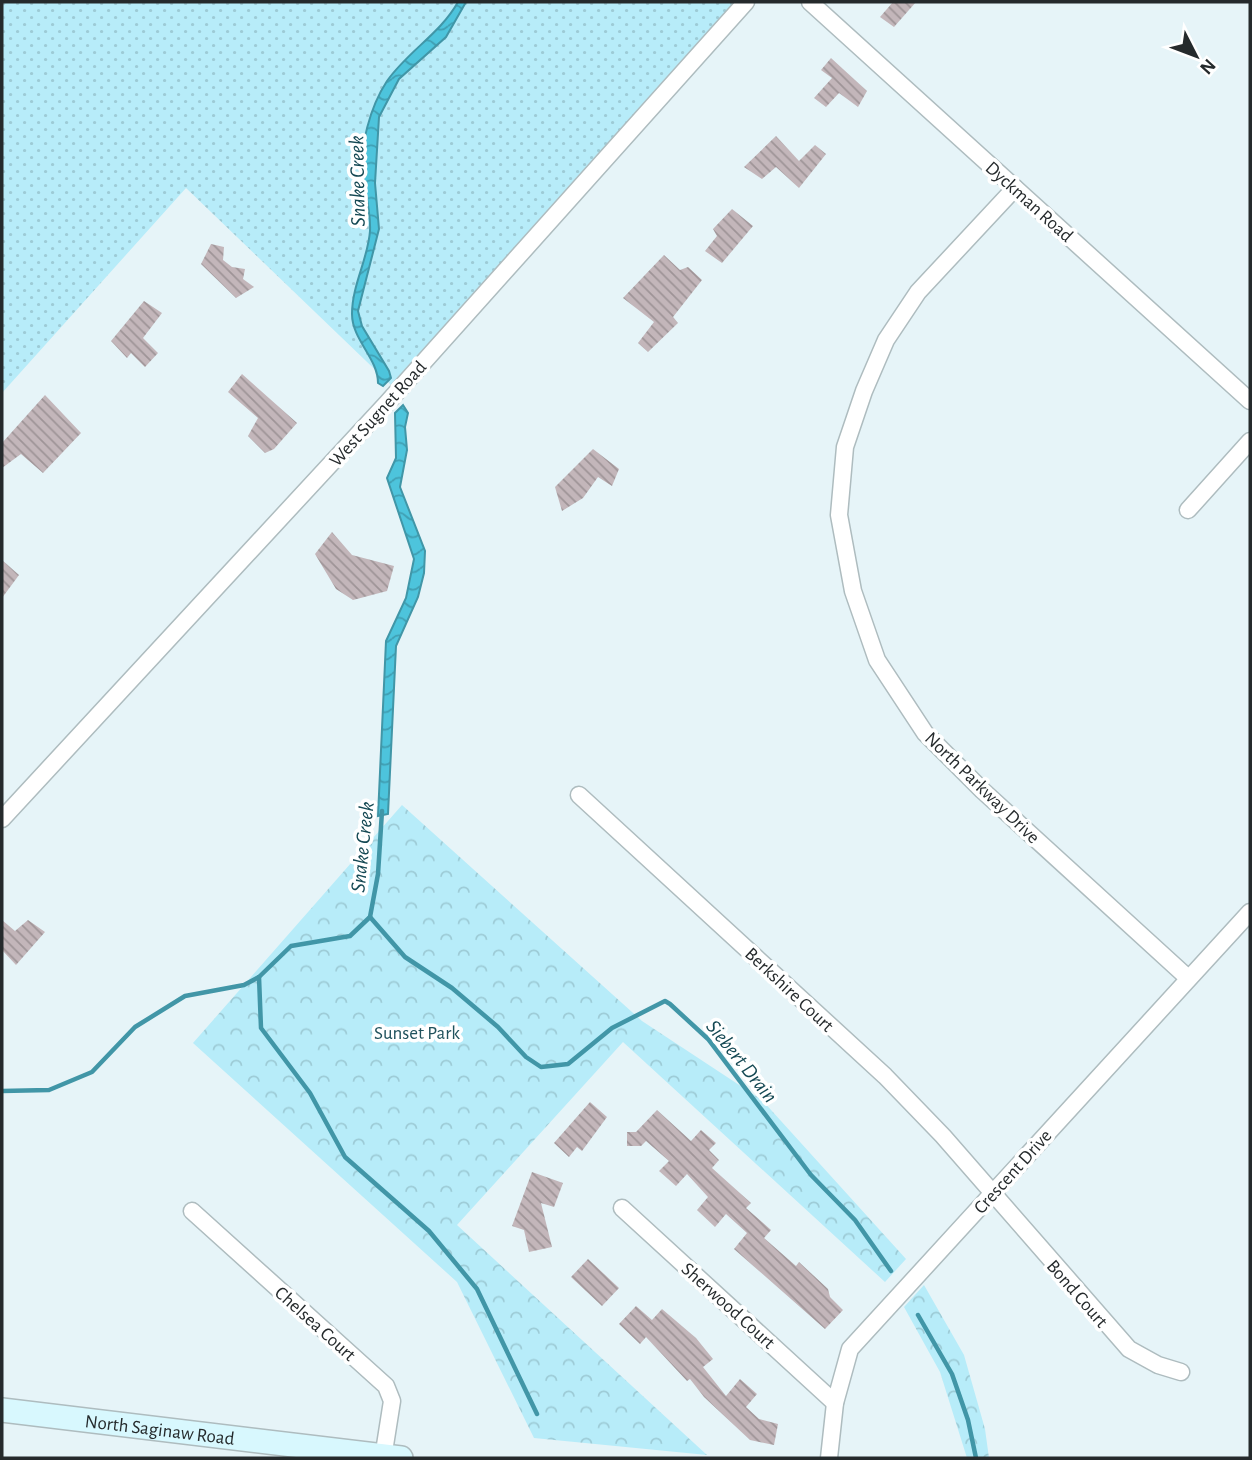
<svg xmlns="http://www.w3.org/2000/svg" width="1252" height="1460" font-family="'Alegreya Sans',sans-serif">
	<defs>
		<pattern id="grass-dots" width="8" height="8" patternUnits="userSpaceOnUse" patternTransform="scale(1.75)"><rect width="8" height="8" fill="#b7ecf9"/><path d="M2 2h.1M6 6h.1" fill="none" stroke="#9dcbd6" stroke-width="1.8" stroke-linecap="round"/></pattern>
		<pattern id="forest-crowns" width="20" height="18" patternUnits="userSpaceOnUse" patternTransform="scale(1.75)"><rect width="20" height="18" fill="#b7ecf9"/><path d="M2 6a3 3 0 1 1 6 0M12 15a3 3 0 1 1 6 0" fill="none" stroke="#9dcbd6"/></pattern>
		<pattern id="water-waves" width="16" height="10" patternUnits="userSpaceOnUse" patternTransform="scale(1.75)"><rect width="16" height="10" fill="#4dc4dc"/><path d="M0 5q4-4 8 0t8 0" fill="none" stroke="#409fb3"/></pattern>
		<pattern id="building-back-hatch" width="6" height="6" patternUnits="userSpaceOnUse" patternTransform="scale(1.75)"><rect width="6" height="6" fill="#c3b6ba"/><path d="M-1 5l2 2M0 0l6 6M5-1l2 2" fill="none" stroke="#9e9497"/></pattern>
	</defs>
	<rect width="100%" height="100%" fill="#e6f4f8"/>
	<polygon fill="url(#grass-dots)" points="2,2 734,2 391,385 186,188 2,393"/>
	<g fill="url(#forest-crowns)">
		<polygon points="402,805 642,1021 762,1100 906,1259 885,1282 623,1042 457,1225 707,1455 534,1438 457,1282 193,1043"/>
		<polygon points="924,1285 964,1355 985,1429 989,1458 967,1458 940,1372 904,1307"/>
	</g>
	<g fill="url(#water-waves)" stroke="#4196a7" stroke-width="2">
		<path d="M458,2H466L446,37L399,79L379,117L375,183L379,229L358,311L362,326L389,371L391,378L383,386L378,383C378,358 352,340 352,314C352,285 368,259 370,231C371,213 366,195 363,178C359,147 370,107 387,81C408,51 440,34 458,2Z"/>
		<polygon points="403,405 408,413 405,427 407,450 400,487 425,551 424,573 418,597 396,646 388,814 378,816 386,641 406,598 414,559 387,478 396,458 395,413"/>
	</g>
	<g fill="none" stroke-linecap="round" stroke-linejoin="round">
		<g stroke="#4196a7" stroke-width="4.5">
			<polyline points="370,917 405,957 452,988 498,1027 526,1057 541,1067 568,1064 612,1028 665,1001 670,1004 708,1039 811,1175 855,1220 891,1271"/>
			<polyline points="259,977 261,1028 310,1093 345,1157 429,1231 477,1289 537,1414"/>
			<polyline points="2,1091 49,1090 92,1072 135,1027 185,996 244,985 259,977 291,946 350,936 370,917 378,874 382,811"/>
			<polyline points="918,1315 952,1374 968,1420 976,1458"/>
		</g>
	</g>
	<g fill="url(#building-back-hatch)">
		<polygon points="893,2 916,2 894,27 880,17"/>
		<polygon points="831,58 867,91 858,107 839,93 826,107 814,98 832,78 821,70"/>
		<polygon points="776,136 799,161 815,145 826,154 799,188 776,167 762,179 744,167"/>
		<polygon points="732,209 753,226 722,263 705,251 717,236 713,229"/>
		<polygon points="211,244 224,247 223,260 232,267 245,269 243,279 254,287 236,298 201,264"/>
		<polygon points="664,255 680,270 688,267 702,280 673,317 678,323 648,352 638,343 654,322 623,298"/>
		<polygon points="144,301 162,313 143,338 158,353 145,367 131,353 127,358 111,341"/>
		<polygon points="242,374 297,423 274,449 265,453 248,436 258,418 228,392"/>
		<polygon points="45,395 81,433 43,473 21,454 2,468 2,443"/>
		<polygon points="593,449 619,469 612,486 598,477 583,498 562,511 555,487"/>
		<polygon points="332,532 352,555 394,566 387,591 353,600 336,589 315,554"/>
		<polygon points="2,560 19,575 2,598"/>
		<polygon points="2,920 15,931 28,920 45,932 16,965 2,950"/>
		<polygon points="590,1102 607,1117 582,1151 577,1147 569,1157 554,1143"/>
		<polygon points="657,1110 691,1141 701,1130 716,1143 709,1150 719,1160 712,1168 751,1203 746,1208 771,1230 764,1238 796,1266 799,1262 828,1289 830,1297 843,1310 825,1329 734,1249 747,1233 726,1214 715,1227 697,1210 708,1197 687,1174 676,1186 659,1171 669,1161 646,1141 641,1146 627,1146 627,1132 636,1132"/>
		<polygon points="532,1172 563,1183 554,1207 541,1203 552,1247 529,1252 524,1230 512,1226"/>
		<polygon points="588,1259 619,1288 602,1306 571,1277"/>
		<polygon points="636,1306 652,1320 662,1309 696,1338 713,1359 703,1367 726,1396 740,1379 757,1394 746,1407 759,1419 778,1424 774,1445 750,1440 704,1397 690,1379 687,1381 646,1337 640,1344 619,1324"/>
	</g>
	<g fill="none" stroke-linecap="round" stroke-linejoin="round">
		<defs>
			<g id="street">
				<polyline points="810,2 1250,401"/>
				<polyline points="1015,188 918,292 886,340 864,391 845,447 839,515 853,591 877,660 925,733 982,790 1188,978"/>
				<polyline points="1188,510 1250,441"/>
				<polyline points="579,795 885,1076 943,1136 1129,1349 1158,1365 1181,1372"/>
				<polyline points="2,819 387,403 746,2"/>
				<polyline points="622,1208 835,1403"/>
				<polyline points="192,1211 386,1386 392,1401 383,1458"/>
				<polyline points="829,1458 835,1403 850,1349 1250,912"/>
			</g>
			<g id="secondary">
				<path id="s1" d="M2,1410L401,1458"/>
			</g>
		</defs>
		<use href="#street" stroke="#aebcbf" stroke-width="19"/>
		<use href="#secondary" stroke="#aebcbf" stroke-width="26"/>
		<use href="#street" stroke="#fff" stroke-width="16"/>
		<use href="#secondary" stroke="#d8f8fe" stroke-width="23"/>
	</g>
	<g text-anchor="middle" stroke-width="7" stroke-linejoin="round" paint-order="stroke">
		<g font-size="19" fill="#252a2c" stroke="#fff">
			<text transform="translate(1030 201) rotate(42)" y="7">Dyckman Road</text>
			<text transform="translate(377 413) rotate(-48)" y="7">West Sugnet Road</text>
			<text transform="translate(983 787) rotate(44)" y="7">North Parkway Drive</text>
			<text transform="translate(790 989) rotate(43)" y="7">Berkshire Court</text>
			<text transform="translate(1012 1171) rotate(-48)" y="7">Crescent Drive</text>
			<text transform="translate(1078 1293) rotate(49)" y="7">Bond Court</text>
			<text transform="translate(729 1305) rotate(42)" y="7">Sherwood Court</text>
			<text transform="translate(316 1323) rotate(42)" y="7">Chelsea Court</text>
			<text dy="7" stroke="none"><textPath href="#s1" startOffset="159">North Saginaw Road</textPath></text>
		</g>
		<g font-size="19" fill="#20525d" stroke="#fff">
			<text x="417" y="1039">Sunset Park</text>
		</g>
		<g font-size="21" font-style="italic" fill="#144853" stroke="#fff">
			<text transform="translate(357 181) rotate(-91)" y="7">Snake Creek</text>
			<text transform="translate(362 847) rotate(-84)" y="7">Snake Creek</text>
			<text transform="translate(742 1061) rotate(51)" y="7">Siebert Drain</text>
		</g>
	</g>
	<rect width="1252" height="1460" fill="none" stroke="#252a2c" stroke-width="7"/>
	<g transform="translate(1196 56) rotate(132)" stroke="#ffffff" stroke-width="5" paint-order="stroke">
	<path d="M0-5L12 26L0 18L-12 26Z" fill="#252a2c"/>
	<text y="-10" font-size="19" font-weight="bold" text-anchor="middle" fill="#252a2c">N</text>
	</g>
</svg>
